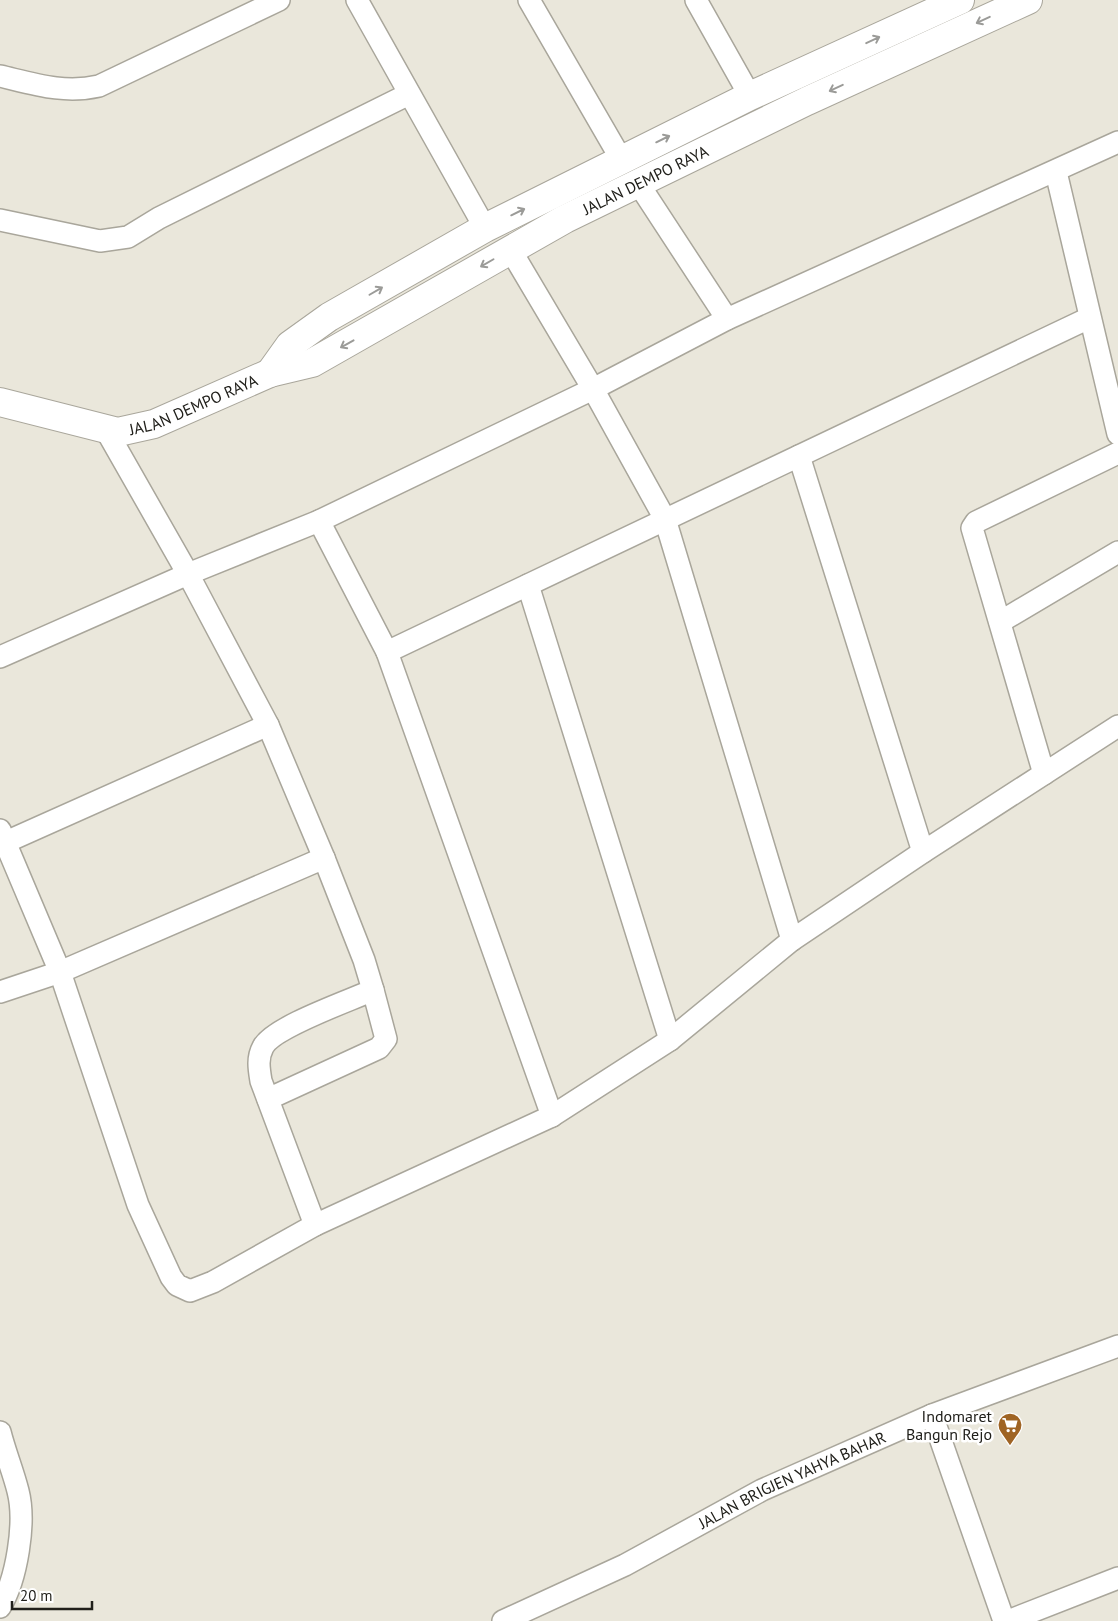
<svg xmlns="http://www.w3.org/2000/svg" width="1118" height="1621" font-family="'PT Sans',sans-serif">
	<rect width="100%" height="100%" fill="#eae7db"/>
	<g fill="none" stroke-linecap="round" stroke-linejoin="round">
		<defs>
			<g id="street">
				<polyline points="357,0 485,228"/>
				<polyline points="529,0 621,159"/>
				<polyline points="696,0 750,96"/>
				<path d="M0,76C34,84 64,94 99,86L279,0"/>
				<polyline points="1056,172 1118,434"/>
				<polyline points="638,183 727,319"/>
				<polyline points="0,220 100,241 128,237 159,218 409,94"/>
				<polyline points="510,249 593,389 665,519 792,940"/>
				<path d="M106,430L188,574L268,725L324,858L364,960L373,990C349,1001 273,1027 263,1047C257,1058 259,1069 261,1081L315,1225"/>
				<polyline points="799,456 923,852"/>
				<polyline points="319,521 387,652 552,1116"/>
				<polyline points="528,585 670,1040"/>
				<polyline points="1000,622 1118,552"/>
				<polyline points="387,652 1089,318"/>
				<polyline points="0,657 188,574 319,521 593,389 727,319 1118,142"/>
				<polyline points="1044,774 972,528 976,522 1118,453"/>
				<polyline points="0,830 60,972 138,1205 171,1277 177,1285 190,1291 213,1282 315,1225 552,1116 670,1040 792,940 923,852 1118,726"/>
				<polyline points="6,842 268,725"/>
				<polyline points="0,992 60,972 324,858"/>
				<polyline points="268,1099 379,1048 386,1039 373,990"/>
				<polyline points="932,1415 1004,1621"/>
				<path d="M0,1432C5,1452 13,1471 18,1491C26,1522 17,1579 0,1607"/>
				<path id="s1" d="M503,1621L625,1565L762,1490L932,1415L1118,1346"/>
				<polyline points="1008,1621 1118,1578"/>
			</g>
			<g id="secondary">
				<polyline points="270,373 290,345 329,317 485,228 750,96 960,0"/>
				<path id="s2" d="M0,402L118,432L154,424L270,373L312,363L565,219L807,101L1028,0"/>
			</g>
		</defs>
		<use href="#street" stroke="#a9a69b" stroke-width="24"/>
		<use href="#secondary" stroke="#a9a69b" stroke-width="30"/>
		<use href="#street" stroke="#fff" stroke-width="21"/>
		<use href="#secondary" stroke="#fff" stroke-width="28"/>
	</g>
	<defs><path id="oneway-shaft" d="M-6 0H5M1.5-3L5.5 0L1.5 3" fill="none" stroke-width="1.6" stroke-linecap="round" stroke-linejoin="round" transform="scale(1.25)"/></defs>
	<g stroke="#9b9b98">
		<use href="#oneway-shaft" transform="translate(983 20) rotate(155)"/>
		<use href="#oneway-shaft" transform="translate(873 40) rotate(-25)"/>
		<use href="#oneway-shaft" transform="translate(836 88) rotate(155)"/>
		<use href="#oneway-shaft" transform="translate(663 139) rotate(-26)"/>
		<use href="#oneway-shaft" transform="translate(518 212) rotate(-26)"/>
		<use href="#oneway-shaft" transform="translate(487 263) rotate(150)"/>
		<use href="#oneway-shaft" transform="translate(376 291) rotate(-30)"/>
		<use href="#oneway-shaft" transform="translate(347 344) rotate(151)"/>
	</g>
	<defs>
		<symbol id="supermarket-pin" viewBox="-11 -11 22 30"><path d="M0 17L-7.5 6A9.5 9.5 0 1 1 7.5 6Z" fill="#9f6424" stroke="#fff"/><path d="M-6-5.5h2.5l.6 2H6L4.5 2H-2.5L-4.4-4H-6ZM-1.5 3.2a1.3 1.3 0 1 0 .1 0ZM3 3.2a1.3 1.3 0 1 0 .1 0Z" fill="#fff"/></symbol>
	</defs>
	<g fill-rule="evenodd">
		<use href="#supermarket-pin" x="996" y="1411" width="28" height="38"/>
	</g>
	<g text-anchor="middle" stroke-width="5" stroke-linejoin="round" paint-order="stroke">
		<g font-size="16" fill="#21201b" stroke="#fff">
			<text dy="6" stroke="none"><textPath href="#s2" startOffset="709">JALAN DEMPO RAYA</textPath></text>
			<text dy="6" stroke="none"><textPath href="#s2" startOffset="202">JALAN DEMPO RAYA</textPath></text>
			<text dy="6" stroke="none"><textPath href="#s1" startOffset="322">JALAN BRIGJEN YAHYA BAHAR</textPath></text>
		</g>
		<g font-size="16" fill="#21201b" stroke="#fff" text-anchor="end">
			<text x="992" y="1422">Indomaret<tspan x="992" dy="18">Bangun Rejo</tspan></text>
		</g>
	</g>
	<path d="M12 1601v8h80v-8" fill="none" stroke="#21201b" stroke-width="2.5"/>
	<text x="20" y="1601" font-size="15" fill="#21201b" stroke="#ffffff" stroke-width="4" paint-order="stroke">20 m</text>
</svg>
